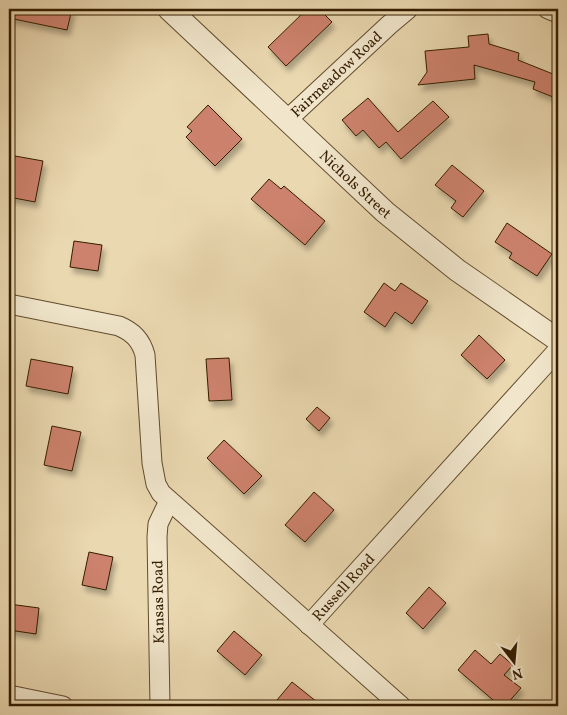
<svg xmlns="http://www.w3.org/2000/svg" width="567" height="715" font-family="Vollkorn,serif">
	<defs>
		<filter id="shadow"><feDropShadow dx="3" dy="5.5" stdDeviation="2.5" flood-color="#0004"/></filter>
	</defs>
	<rect width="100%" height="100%" fill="#ead8b0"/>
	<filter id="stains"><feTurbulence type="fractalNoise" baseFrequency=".004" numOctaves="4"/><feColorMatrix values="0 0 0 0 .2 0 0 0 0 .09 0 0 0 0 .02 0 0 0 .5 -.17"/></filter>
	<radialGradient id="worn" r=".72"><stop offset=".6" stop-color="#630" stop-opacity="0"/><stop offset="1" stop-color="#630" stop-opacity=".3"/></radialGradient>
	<g fill="#cd826d" stroke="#351d00" filter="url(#shadow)">
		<polygon points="9,9 72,9 67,30 9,18"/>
		<polygon points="307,9 319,9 332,22 286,66 268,47"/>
		<polygon points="488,34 489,44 519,53 518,60 558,76 558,99 533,89 535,82 474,65 475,79 418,85 427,72 425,51 469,47 468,36"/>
		<polygon points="368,98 398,132 433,101 449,117 401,159 386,142 379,148 363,130 356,136 342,120"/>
		<polygon points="208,105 242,139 215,166 186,137 192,131 187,127"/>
		<polygon points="15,156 43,161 35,202 9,197 9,187"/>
		<polygon points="452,165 484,191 463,217 451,208 456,201 435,185"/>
		<polygon points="269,179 281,189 284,186 325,221 305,245 251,199"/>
		<polygon points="507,223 552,254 537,276 509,258 512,253 495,242"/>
		<polygon points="74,241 102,245 98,271 70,267"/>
		<polygon points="384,283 395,291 401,283 428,301 412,324 395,312 385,327 364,312"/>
		<polygon points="479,335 505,360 487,379 461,355"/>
		<polygon points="229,358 232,400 209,401 206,359"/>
		<polygon points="31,359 73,367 68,394 26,386"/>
		<polygon points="317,407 330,418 319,431 306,419"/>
		<polygon points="52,426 81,432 72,471 44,465"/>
		<polygon points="224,440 262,476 244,494 207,458"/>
		<polygon points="314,492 334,510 305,542 285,525"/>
		<polygon points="89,552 113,557 106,590 82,585"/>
		<polygon points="429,587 446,603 423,629 406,613"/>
		<polygon points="9,604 39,608 36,634 9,630"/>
		<polygon points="234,631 262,655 245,675 217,651"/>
		<polygon points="475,650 491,664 500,654 513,665 504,675 521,688 505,706 500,706 458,670"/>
		<polygon points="292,682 322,706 272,706"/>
	</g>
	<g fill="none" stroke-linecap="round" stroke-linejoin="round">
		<defs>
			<g id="minor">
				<polyline points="548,9 558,13"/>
				<path id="s1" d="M288,119L389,25L408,9"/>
				<path d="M9,304L119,326C133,332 141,340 145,355L152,463L156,484L161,493L401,706"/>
				<path id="s2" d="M309,625L558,350"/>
				<polyline points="9,695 63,706"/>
				<polyline points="160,706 157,537 158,524 169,501"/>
			</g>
			<g id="tertiary">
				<path id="s3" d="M169,9L385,212L457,270L558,340"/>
			</g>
		</defs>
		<use href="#minor" stroke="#624c2c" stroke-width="21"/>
		<use href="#tertiary" stroke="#624c2c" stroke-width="24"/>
		<use href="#minor" stroke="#f1e6cc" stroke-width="19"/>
		<use href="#tertiary" stroke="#f1e6cc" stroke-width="22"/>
	</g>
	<g text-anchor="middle" stroke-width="4" stroke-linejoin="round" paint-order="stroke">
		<g font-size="15" fill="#351d00" stroke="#f1e6cc">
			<text dy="5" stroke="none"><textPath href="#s1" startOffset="66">Fairmeadow Road</textPath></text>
			<text dy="5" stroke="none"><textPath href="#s3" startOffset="256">Nichols Street</textPath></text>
			<text dy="5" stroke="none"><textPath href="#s2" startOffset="51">Russell Road</textPath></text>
			<text transform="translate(158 602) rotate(-91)" y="5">Kansas Road</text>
		</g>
	</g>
	<rect width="567" height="715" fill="none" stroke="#ead8b0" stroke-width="30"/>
	<rect x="10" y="10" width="547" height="695" fill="none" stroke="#351d00" stroke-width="2.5"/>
	<rect x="15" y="15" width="537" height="685" fill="none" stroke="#351d00"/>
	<g transform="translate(514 662) rotate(164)" stroke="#f1e6cc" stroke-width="4" paint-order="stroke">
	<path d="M0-4L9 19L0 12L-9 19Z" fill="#351d00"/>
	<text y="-8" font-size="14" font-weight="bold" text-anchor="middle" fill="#351d00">N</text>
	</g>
	<rect width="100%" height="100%" filter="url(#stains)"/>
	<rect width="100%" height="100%" fill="url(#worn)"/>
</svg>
